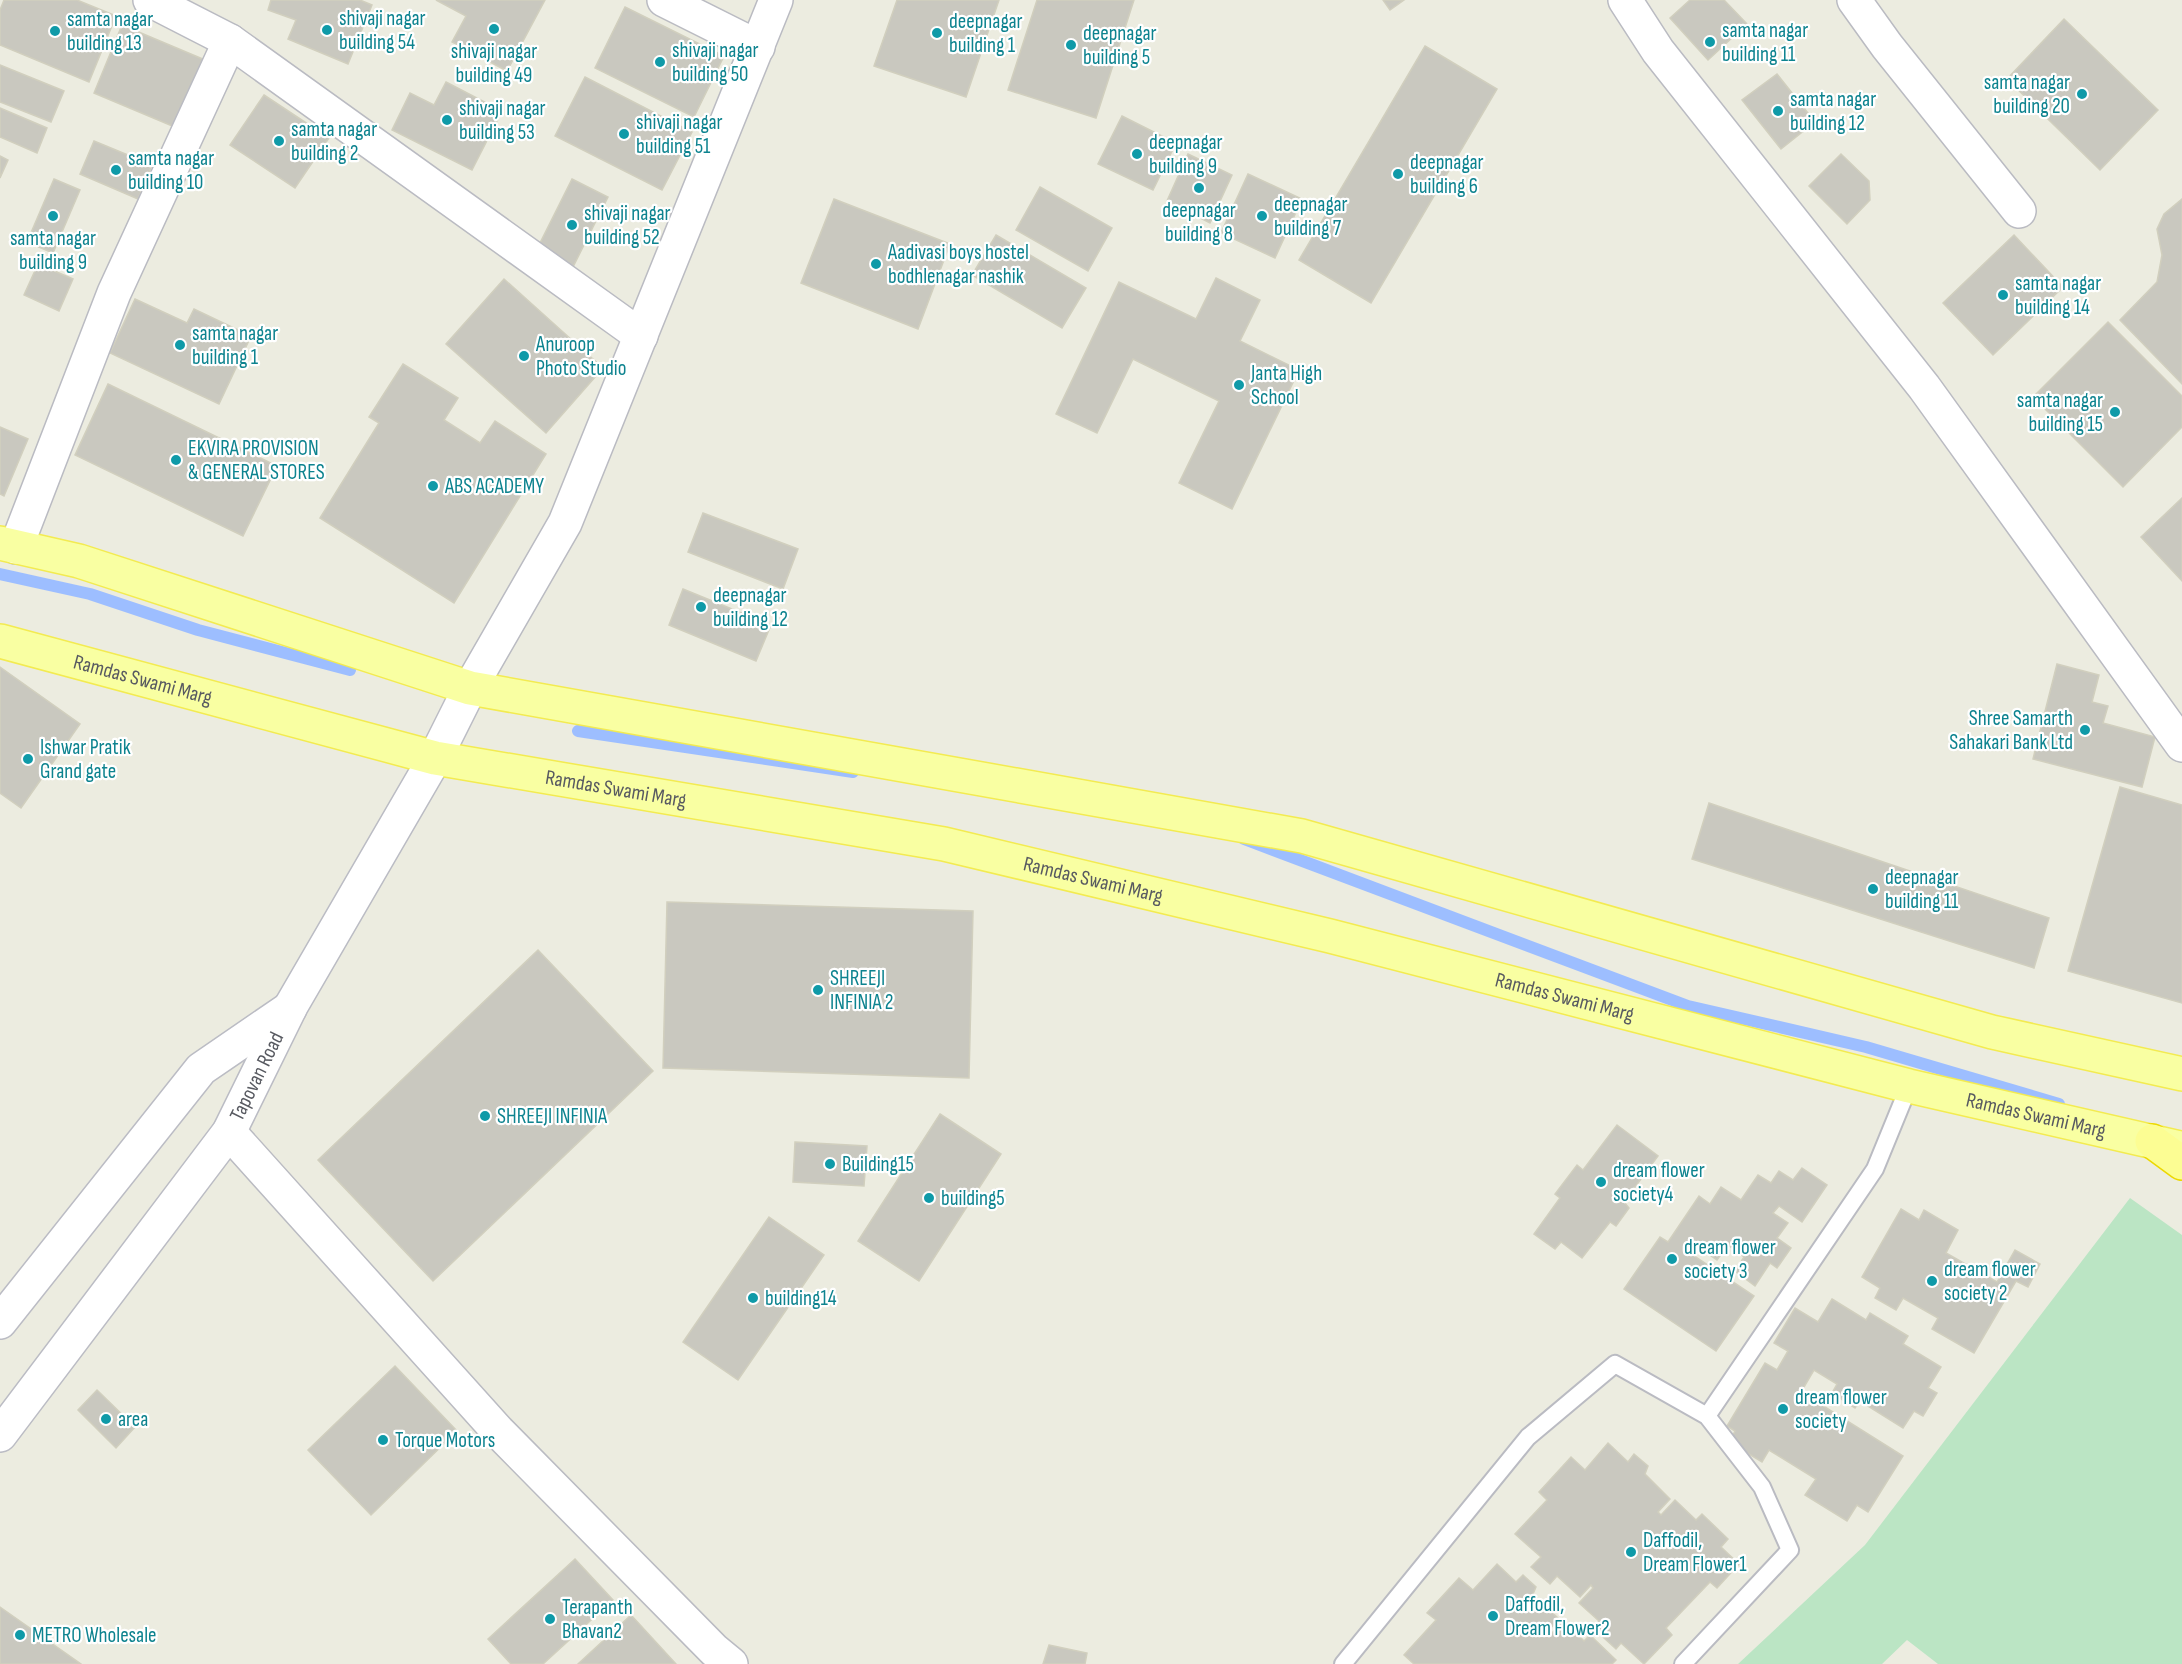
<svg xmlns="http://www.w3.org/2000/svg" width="2182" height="1664" font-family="'Sofia Sans Condensed',sans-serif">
	<rect width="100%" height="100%" fill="#ecece0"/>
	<polygon fill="#bbe5c4" points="2130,1198 2182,1235 2182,1664 1938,1664 1907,1640 1882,1664 1738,1664 1865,1545"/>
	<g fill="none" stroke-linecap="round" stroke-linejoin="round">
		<g stroke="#9dbeff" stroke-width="12">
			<polyline points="0,574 90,594 198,630 350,670"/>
			<polyline points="578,731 853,772"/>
			<polyline points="1244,839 1688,1006 1866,1047 2059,1104"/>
		</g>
	</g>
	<g fill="#c9c8bf" stroke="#d1cfbe" stroke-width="1.5">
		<polygon points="4,0 77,0 116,16 89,82 0,45 0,10"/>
		<polygon points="271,0 360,0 372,5 348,64 288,39 296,20 268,10"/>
		<polygon points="436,0 545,0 507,71 452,42 466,16"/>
		<polygon points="897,0 999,0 966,97 874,66"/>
		<polygon points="1037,0 1134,0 1096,118 1008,90"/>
		<polygon points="1383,0 1404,0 1390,10"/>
		<polygon points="1690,0 1724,0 1747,24 1708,60 1670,18"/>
		<polygon points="625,7 724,56 694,117 595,68"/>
		<polygon points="2064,19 2158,110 2100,170 2007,79"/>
		<polygon points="122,25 205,60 177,128 94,93"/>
		<polygon points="1425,46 1497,89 1371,303 1299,260"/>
		<polygon points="0,65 64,91 51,122 0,102"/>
		<polygon points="1777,74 1815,122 1781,149 1742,100"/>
		<polygon points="585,77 692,132 662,190 555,136"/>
		<polygon points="446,82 502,111 472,170 392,130 410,93 434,105"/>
		<polygon points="264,95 329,138 295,188 230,145"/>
		<polygon points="0,108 47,128 37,153 0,137"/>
		<polygon points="1122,116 1176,143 1153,190 1098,164"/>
		<polygon points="94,141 152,165 138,199 80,174"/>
		<polygon points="1188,154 1232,175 1210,223 1167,201"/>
		<polygon points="1841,154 1869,181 1870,200 1847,224 1809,186"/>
		<polygon points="0,156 8,160 0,178"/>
		<polygon points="1248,174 1302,199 1275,258 1221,233"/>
		<polygon points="54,179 80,190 53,253 27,242"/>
		<polygon points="572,179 608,197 571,271 535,253"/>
		<polygon points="1040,187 1112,228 1088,271 1016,230"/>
		<polygon points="834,199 950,244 918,329 801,283"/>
		<polygon points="2182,199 2182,384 2120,320 2157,282 2162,255 2157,229 2164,214"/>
		<polygon points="996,235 1086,288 1062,328 972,275"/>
		<polygon points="2014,235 2063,287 1993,355 1943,303"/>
		<polygon points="38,264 73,279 59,311 24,295"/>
		<polygon points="1216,278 1260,300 1240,341 1299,370 1232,509 1179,483 1219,401 1133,359 1097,433 1056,414 1119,282 1196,319"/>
		<polygon points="504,279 603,368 546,433 446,344"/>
		<polygon points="135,299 187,323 194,309 251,336 219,404 110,353"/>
		<polygon points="2108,322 2182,396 2182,427 2123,487 2033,397"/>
		<polygon points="403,364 458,398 444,420 480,443 495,421 546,454 454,603 320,518 379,423 369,417"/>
		<polygon points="108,384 277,466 243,536 75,455"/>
		<polygon points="0,427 28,439 4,496 0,494"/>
		<polygon points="2182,498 2182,581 2141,537"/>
		<polygon points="703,513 798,549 783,589 688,552"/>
		<polygon points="683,589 771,625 756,661 669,625"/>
		<polygon points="2057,664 2099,675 2092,702 2108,706 2103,723 2155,737 2142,787 2033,759"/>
		<polygon points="0,667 80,724 21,808 0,793"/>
		<polygon points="2120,787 2182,805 2182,1003 2068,971"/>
		<polygon points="1709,803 2049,918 2034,968 1692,859"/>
		<polygon points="667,902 973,911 969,1078 663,1068"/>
		<polygon points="538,950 653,1071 433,1281 318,1160"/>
		<polygon points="940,1114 1001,1154 919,1281 858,1241"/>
		<polygon points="1617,1125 1658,1156 1624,1202 1629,1208 1616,1226 1610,1222 1582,1258 1561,1242 1555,1249 1534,1234 1560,1198 1555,1194 1577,1165 1583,1170"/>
		<polygon points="795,1142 867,1146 864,1186 793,1182"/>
		<polygon points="1802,1168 1827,1185 1802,1222 1779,1206 1773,1213 1788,1223 1777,1238 1791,1248 1777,1268 1770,1263 1755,1286 1735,1271 1744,1257 1728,1245 1717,1260 1695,1245 1690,1253 1754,1296 1716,1351 1624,1289 1660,1237 1668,1242 1699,1196 1710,1204 1721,1187 1741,1200 1758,1175 1771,1183 1779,1171 1793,1180"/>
		<polygon points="1901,1209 1919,1220 1924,1210 1958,1230 1946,1253 1997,1282 2015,1250 2040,1264 2028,1287 2016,1281 1974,1353 1932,1329 1938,1318 1903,1298 1896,1310 1875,1298 1880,1288 1862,1277"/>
		<polygon points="769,1217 824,1255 738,1380 683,1342"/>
		<polygon points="1832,1299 1866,1320 1870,1313 1908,1336 1903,1344 1941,1367 1928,1388 1937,1393 1923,1416 1914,1411 1903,1428 1860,1401 1855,1408 1832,1393 1837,1384 1814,1370 1801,1392 1903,1456 1868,1512 1857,1505 1847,1521 1805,1495 1816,1479 1769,1450 1762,1462 1729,1442 1735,1431 1727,1426 1765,1363 1777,1370 1788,1351 1774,1343 1795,1308 1818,1322"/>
		<polygon points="395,1366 457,1431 371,1515 308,1450"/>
		<polygon points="97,1390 135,1427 116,1448 78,1410"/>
		<polygon points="1608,1443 1628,1462 1634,1454 1648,1466 1645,1474 1670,1499 1658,1512 1661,1515 1675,1500 1696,1520 1702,1514 1728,1539 1721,1547 1739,1564 1717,1588 1710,1582 1666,1628 1672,1635 1644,1664 1621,1643 1616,1649 1593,1628 1599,1621 1579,1603 1593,1588 1591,1585 1580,1597 1557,1576 1550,1584 1531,1567 1541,1557 1515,1534 1547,1500 1539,1492 1571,1457 1585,1470"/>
		<polygon points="575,1559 613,1600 543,1664 511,1664 488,1639"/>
		<polygon points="1497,1564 1516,1582 1523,1575 1536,1587 1533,1594 1559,1619 1546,1633 1549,1636 1564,1621 1584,1641 1590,1635 1616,1660 1612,1664 1414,1664 1404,1655 1436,1620 1427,1613 1459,1578 1473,1590"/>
		<polygon points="0,1607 81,1664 0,1664"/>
		<polygon points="631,1615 676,1664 578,1664"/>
		<polygon points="1049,1645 1087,1653 1085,1664 1043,1664"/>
	</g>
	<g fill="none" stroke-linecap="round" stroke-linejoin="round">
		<defs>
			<g id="service">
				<polyline points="1707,1416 1875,1169 1909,1086"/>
				<polyline points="1343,1664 1528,1437 1615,1364 1707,1416 1762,1487 1790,1550 1683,1664"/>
			</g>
			<g id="minor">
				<polyline points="150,0 230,41 641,336"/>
				<polyline points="664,0 758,47"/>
				<polyline points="1625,0 1658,51 1924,387 2182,745"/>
				<polyline points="1854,0 1887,46 2019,211"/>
				<polyline points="16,547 114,293 230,41"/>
				<polyline points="229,1132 498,1431 714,1650 731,1664"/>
			</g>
			<polyline id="tertiary" points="470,688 565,523 776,0"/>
			<g id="secondary">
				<polyline points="0,1322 201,1069 290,1008"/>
				<path id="s1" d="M0,1435L229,1132L291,1006L435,758L470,688"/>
			</g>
			<g id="primary">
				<polyline points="0,543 79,561 470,688 1302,836 1992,1032 2182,1074"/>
				<path id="s2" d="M0,641L435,758L944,844L1330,936L1909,1086L2180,1148"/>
			</g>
			<polyline id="trunk" points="2152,1141 2182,1163"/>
		</defs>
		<use href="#service" stroke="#babbc2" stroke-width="20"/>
		<use href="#minor" stroke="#babbc2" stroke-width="36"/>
		<use href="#tertiary" stroke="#babbc2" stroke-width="36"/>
		<use href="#secondary" stroke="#bbbcc4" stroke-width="36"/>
		<use href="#primary" stroke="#f3eb51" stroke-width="36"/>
		<use href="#trunk" stroke="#ecd800" stroke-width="36"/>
		<use href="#service" stroke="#fff" stroke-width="16"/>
		<use href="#minor" stroke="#fff" stroke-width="33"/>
		<use href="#tertiary" stroke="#fff" stroke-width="33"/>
		<use href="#secondary" stroke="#fff" stroke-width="33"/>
		<use href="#primary" stroke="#f9ffa2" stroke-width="33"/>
		<use href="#trunk" stroke="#fcfd93" stroke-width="33"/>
	</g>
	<g fill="#0f9aa8" stroke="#fff" stroke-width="2">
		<circle cx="494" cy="29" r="6"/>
		<circle cx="327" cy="30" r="6"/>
		<circle cx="55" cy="31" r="6"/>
		<circle cx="937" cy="33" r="6"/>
		<circle cx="1710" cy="42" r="6"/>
		<circle cx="1071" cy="45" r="6"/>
		<circle cx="660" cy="62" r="6"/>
		<circle cx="2082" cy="94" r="6"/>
		<circle cx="1778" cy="111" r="6"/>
		<circle cx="447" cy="120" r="6"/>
		<circle cx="624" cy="134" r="6"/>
		<circle cx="279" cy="141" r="6"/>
		<circle cx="1137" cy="154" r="6"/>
		<circle cx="116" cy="170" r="6"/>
		<circle cx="1398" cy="174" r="6"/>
		<circle cx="1199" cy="188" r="6"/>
		<circle cx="53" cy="216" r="6"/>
		<circle cx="1262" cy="216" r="6"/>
		<circle cx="572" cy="225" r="6"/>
		<circle cx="876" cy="264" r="6"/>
		<circle cx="2003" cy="295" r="6"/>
		<circle cx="180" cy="345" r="6"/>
		<circle cx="524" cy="356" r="6"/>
		<circle cx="1239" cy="385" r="6"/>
		<circle cx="2115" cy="412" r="6"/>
		<circle cx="176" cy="460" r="6"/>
		<circle cx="433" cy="486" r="6"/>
		<circle cx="701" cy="607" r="6"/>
		<circle cx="2085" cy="730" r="6"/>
		<circle cx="28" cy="759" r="6"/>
		<circle cx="1873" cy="889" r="6"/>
		<circle cx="818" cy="990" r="6"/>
		<circle cx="485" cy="1116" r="6"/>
		<circle cx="830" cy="1164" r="6"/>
		<circle cx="1601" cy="1182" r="6"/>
		<circle cx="929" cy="1198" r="6"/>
		<circle cx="1672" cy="1259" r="6"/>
		<circle cx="1932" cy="1281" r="6"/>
		<circle cx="753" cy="1298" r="6"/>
		<circle cx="1783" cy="1409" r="6"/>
		<circle cx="106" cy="1419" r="6"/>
		<circle cx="383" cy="1440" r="6"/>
		<circle cx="1631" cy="1552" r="6"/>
		<circle cx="1493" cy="1616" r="6"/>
		<circle cx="550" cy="1619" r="6"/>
		<circle cx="20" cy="1635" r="6"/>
	</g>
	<g text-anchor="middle" stroke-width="4.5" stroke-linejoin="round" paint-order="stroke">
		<g font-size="21" fill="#0d838f" stroke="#fff" text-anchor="start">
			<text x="339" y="25">shivaji nagar<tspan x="339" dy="24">building 54</tspan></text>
			<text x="67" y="26">samta nagar<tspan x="67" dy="24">building 13</tspan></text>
			<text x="949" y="28">deepnagar<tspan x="949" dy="24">building 1</tspan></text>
			<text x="1722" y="37">samta nagar<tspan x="1722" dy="24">building 11</tspan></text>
			<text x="1083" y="40">deepnagar<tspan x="1083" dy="24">building 5</tspan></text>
			<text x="672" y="57">shivaji nagar<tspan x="672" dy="24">building 50</tspan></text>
			<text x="494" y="58" text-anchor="middle">shivaji nagar<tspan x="494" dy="24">building 49</tspan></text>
			<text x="2070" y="89" text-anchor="end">samta nagar<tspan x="2070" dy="24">building 20</tspan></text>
			<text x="1790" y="106">samta nagar<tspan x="1790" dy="24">building 12</tspan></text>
			<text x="459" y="115">shivaji nagar<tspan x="459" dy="24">building 53</tspan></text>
			<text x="636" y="129">shivaji nagar<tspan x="636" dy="24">building 51</tspan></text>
			<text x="291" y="136">samta nagar<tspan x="291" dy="24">building 2</tspan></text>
			<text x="1149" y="149">deepnagar<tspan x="1149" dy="24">building 9</tspan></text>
			<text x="128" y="165">samta nagar<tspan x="128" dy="24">building 10</tspan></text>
			<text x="1410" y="169">deepnagar<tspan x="1410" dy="24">building 6</tspan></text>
			<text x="1274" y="211">deepnagar<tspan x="1274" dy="24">building 7</tspan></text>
			<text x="1199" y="217" text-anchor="middle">deepnagar<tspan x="1199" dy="24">building 8</tspan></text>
			<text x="584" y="220">shivaji nagar<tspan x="584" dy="24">building 52</tspan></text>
			<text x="53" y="245" text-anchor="middle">samta nagar<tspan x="53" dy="24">building 9</tspan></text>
			<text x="888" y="259">Aadivasi boys hostel<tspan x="888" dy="24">bodhlenagar nashik</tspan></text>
			<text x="2015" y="290">samta nagar<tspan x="2015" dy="24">building 14</tspan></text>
			<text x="192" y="340">samta nagar<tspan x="192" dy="24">building 1</tspan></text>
			<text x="536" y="351">Anuroop<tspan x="536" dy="24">Photo Studio</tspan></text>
			<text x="1251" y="380">Janta High<tspan x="1251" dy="24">School</tspan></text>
			<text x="2103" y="407" text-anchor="end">samta nagar<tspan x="2103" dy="24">building 15</tspan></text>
			<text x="188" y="455">EKVIRA PROVISION<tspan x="188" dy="24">&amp; GENERAL STORES</tspan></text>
			<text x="445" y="493">ABS ACADEMY</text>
			<text x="713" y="602">deepnagar<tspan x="713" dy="24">building 12</tspan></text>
			<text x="2073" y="725" text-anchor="end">Shree Samarth<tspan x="2073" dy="24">Sahakari Bank Ltd</tspan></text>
			<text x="40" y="754">Ishwar Pratik<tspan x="40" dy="24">Grand gate</tspan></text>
			<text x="1885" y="884">deepnagar<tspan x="1885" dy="24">building 11</tspan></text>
			<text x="830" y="985">SHREEJI<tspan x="830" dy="24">INFINIA 2</tspan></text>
			<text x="497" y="1123">SHREEJI INFINIA</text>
			<text x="842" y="1171">Building15</text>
			<text x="1613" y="1177">dream flower<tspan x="1613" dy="24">society4</tspan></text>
			<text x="941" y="1205">building5</text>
			<text x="1684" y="1254">dream flower<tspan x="1684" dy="24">society 3</tspan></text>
			<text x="1944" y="1276">dream flower<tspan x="1944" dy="24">society 2</tspan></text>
			<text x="765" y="1305">building14</text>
			<text x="1795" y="1404">dream flower<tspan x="1795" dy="24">society</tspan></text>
			<text x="118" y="1426">area</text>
			<text x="395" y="1447">Torque Motors</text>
			<text x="1643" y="1547">Daffodil,<tspan x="1643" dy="24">Dream Flower1</tspan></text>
			<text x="1505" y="1611">Daffodil,<tspan x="1505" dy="24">Dream Flower2</tspan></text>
			<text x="562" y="1614">Terapanth<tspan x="562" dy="24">Bhavan2</tspan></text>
			<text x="32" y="1642">METRO Wholesale</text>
		</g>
		<g font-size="21" fill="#585a61" stroke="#fff">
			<text dy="7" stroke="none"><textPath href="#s2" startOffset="148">Ramdas Swami Marg</textPath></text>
			<text dy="7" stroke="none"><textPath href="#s2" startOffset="634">Ramdas Swami Marg</textPath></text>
			<text dy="7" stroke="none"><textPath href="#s2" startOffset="1120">Ramdas Swami Marg</textPath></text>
			<text dy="7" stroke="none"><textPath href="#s2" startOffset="1606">Ramdas Swami Marg</textPath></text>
			<text dy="7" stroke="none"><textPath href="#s1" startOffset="442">Tapovan Road</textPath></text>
			<text dy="7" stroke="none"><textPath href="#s2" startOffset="2092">Ramdas Swami Marg</textPath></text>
		</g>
	</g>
</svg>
